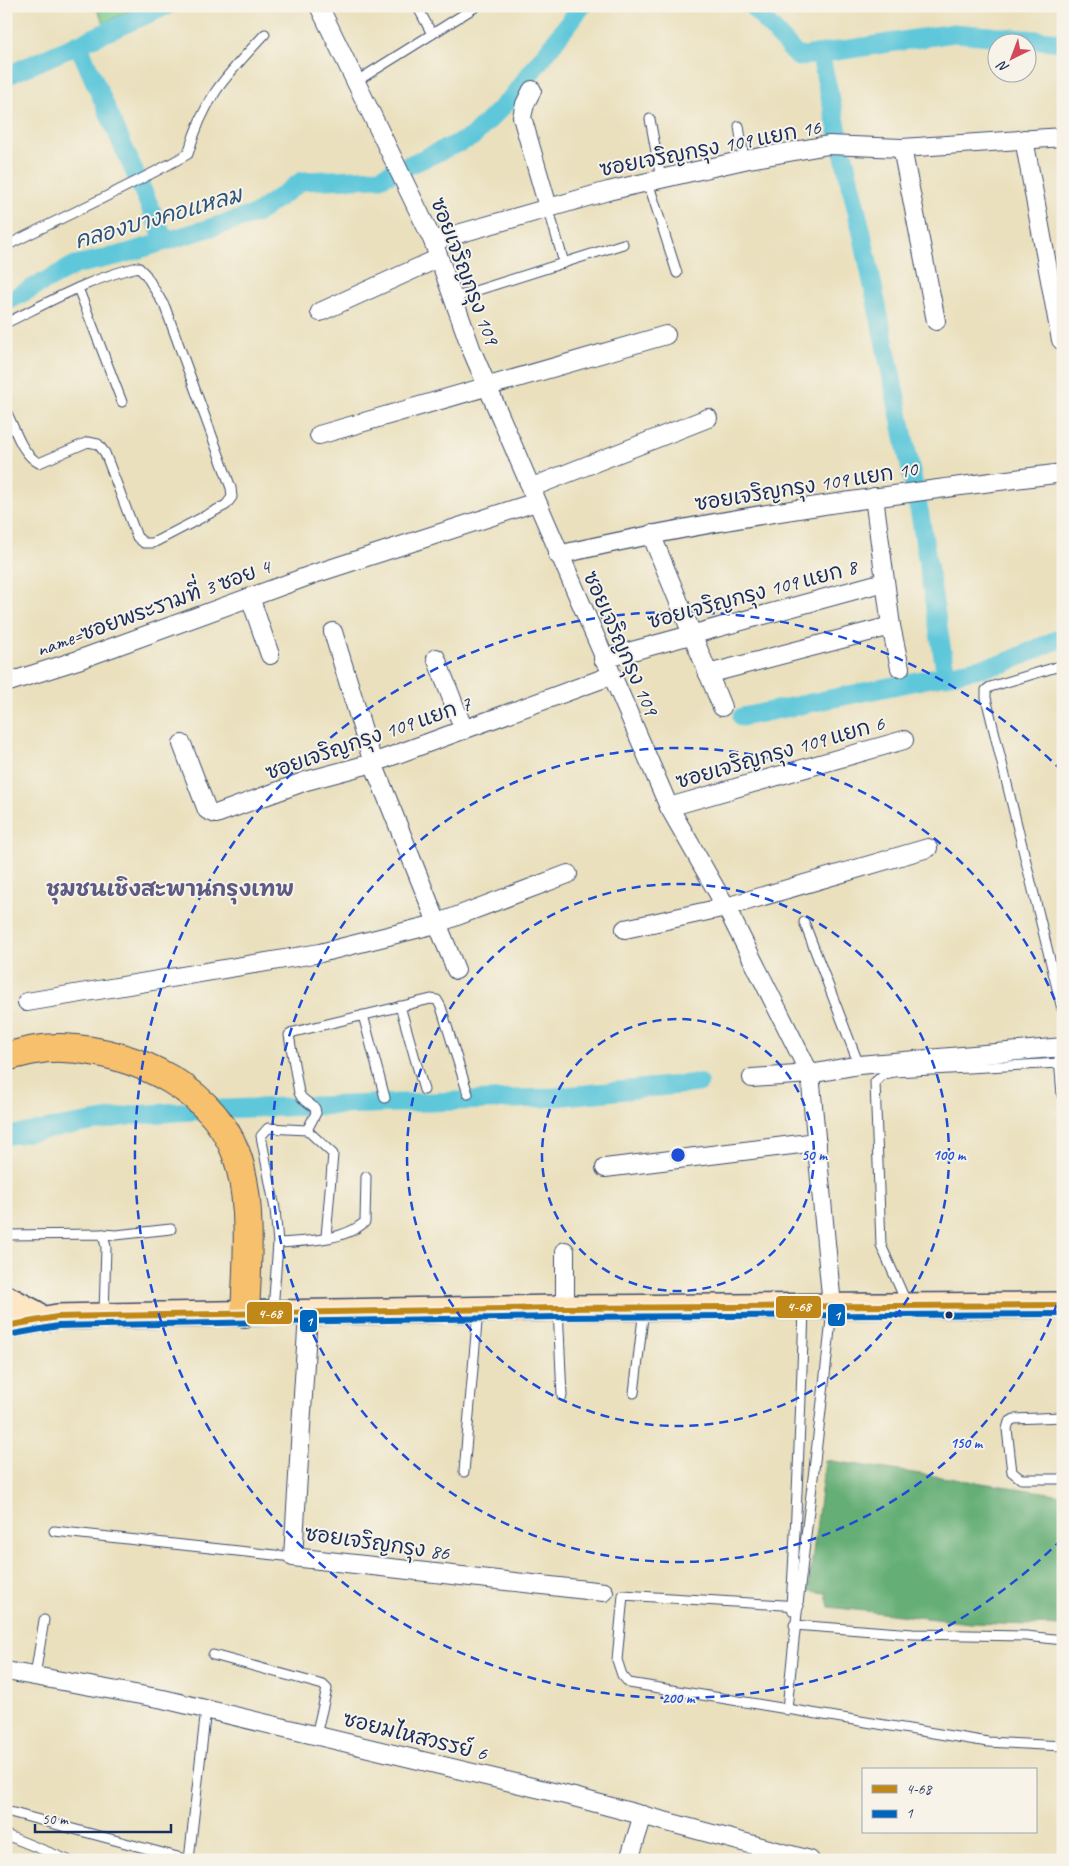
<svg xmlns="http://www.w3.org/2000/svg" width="1069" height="1866" font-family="Caveat,'Playpen Sans Thai',sans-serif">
	<rect width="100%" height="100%" fill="#f7f3e8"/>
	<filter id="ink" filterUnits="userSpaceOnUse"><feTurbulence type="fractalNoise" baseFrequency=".02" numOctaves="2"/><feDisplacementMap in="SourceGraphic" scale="10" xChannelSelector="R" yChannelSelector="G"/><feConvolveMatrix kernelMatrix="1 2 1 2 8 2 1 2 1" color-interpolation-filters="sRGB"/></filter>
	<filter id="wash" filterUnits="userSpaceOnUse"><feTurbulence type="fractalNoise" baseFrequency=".0096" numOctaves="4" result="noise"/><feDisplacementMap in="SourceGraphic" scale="20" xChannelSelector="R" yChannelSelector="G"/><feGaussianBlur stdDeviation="1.12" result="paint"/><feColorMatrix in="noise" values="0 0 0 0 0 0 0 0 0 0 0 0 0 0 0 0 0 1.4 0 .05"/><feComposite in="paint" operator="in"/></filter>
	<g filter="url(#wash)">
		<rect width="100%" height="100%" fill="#eae0bd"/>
		<polygon fill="#7cca8a" stroke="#4c7c74" points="95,6 140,6 104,23"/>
		<polygon fill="#65ae76" stroke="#406e6a" points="825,1460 1063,1495 1063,1626 970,1623 829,1607 826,1593 808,1591"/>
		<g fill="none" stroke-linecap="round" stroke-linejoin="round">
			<g stroke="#5fc7da" stroke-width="19">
				<polyline points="752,6 798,57 954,33 1063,42"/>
				<polyline points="78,44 165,241"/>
				<polyline points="820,54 863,238 920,515 946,676"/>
				<polyline points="6,76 166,6"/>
				<polyline points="6,302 75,265 120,255 256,214 302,181 380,178 472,137 512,97 582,6"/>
				<polyline points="742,717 1005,663 1063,637"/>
				<polyline points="6,1136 134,1115 222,1109 545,1098 699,1083"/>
			</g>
		</g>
	</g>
	<g filter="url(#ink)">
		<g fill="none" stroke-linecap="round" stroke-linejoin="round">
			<defs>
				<g id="lane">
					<polyline points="417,6 432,34"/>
					<polyline points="357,81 477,6"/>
					<polyline points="650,119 661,179"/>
					<polyline points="739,126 744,160"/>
					<polyline points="648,182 677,273"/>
					<polyline points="548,207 564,263"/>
					<path d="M6,246C67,215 129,187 188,154C204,97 226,76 265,34"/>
					<polyline points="78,288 122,402"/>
					<polyline points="453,298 623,244"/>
					<path d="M6,323C49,302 91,278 138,267L146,275L165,307L231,488L232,497L226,505L153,543H144L137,537L105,453L98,444L88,442L39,463C21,454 15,428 6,411"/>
					<polyline points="1063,665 990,687 986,690 986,698 1063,1013"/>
					<polyline points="804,922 859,1065"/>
					<polyline points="400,1006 424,1090"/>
					<polyline points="363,1015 385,1098"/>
					<polyline points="1059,1058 1062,1095"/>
					<polyline points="307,1130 333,1154 326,1237"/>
					<polyline points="103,1234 116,1235 171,1229"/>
					<polyline points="6,1235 103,1234 106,1247 104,1314"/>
					<path d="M278,1243C307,1241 343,1241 365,1222L366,1177"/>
					<polyline points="907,1304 881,1245 875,1082 884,1074 894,1072 1059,1063"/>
					<polyline points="558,1308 562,1396"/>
					<polyline points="273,1311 278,1243 275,1209 261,1136 268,1128 307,1130 316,1113 315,1108 302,1098 299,1093 289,1035 294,1032 431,999 437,1000 441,1007 468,1094"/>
					<polyline points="634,1393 644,1309"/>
					<polyline points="1063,1417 1014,1419 1009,1422 1007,1429 1012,1472 1021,1479 1063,1479"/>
					<polyline points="464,1472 478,1311"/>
					<polyline points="54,1531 293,1557"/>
					<polyline points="799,1606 623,1595 617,1660 622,1675 629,1683 988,1742 1063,1746"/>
					<path d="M793,1611L791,1606C797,1506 801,1407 804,1307"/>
					<polyline points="794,1625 913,1634 1026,1636 1063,1640"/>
					<polyline points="213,1655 323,1685 327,1689 316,1735"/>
					<polyline points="35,1676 44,1620"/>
					<path d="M787,1710C799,1576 819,1443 832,1309"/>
					<polyline points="6,1811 189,1860 206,1709"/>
					<polyline points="6,1835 68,1860"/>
				</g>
				<g id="street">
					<polyline points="319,6 433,241 472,351 669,807 726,907 810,1074 832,1306"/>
					<polyline points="532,90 525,104 522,117 548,207"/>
					<polyline points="1024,139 1061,340"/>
					<polyline points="902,148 936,321"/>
					<polyline points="433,241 608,191 744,160 828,145 902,148 1063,137"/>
					<polyline points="320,312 439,258"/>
					<polyline points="319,435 666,335"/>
					<polyline points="530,488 708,418"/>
					<polyline points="874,497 891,626 900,668"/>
					<polyline points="651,534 722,707"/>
					<path d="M558,555C724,516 894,494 1063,473"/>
					<polyline points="250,597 270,655"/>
					<polyline points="333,632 373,763 456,970"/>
					<polyline points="436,658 464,730"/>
					<polyline points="603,659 884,582"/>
					<polyline points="708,674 891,626"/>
					<polyline points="6,683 78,660 314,574 536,502"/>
					<polyline points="182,744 207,810 216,814 306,781 373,763 610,676"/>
					<polyline points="669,807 904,740"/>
					<polyline points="625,929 726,907 928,848"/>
					<polyline points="27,1002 320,953 436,924 568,874"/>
					<polyline points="752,1078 810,1074 859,1065 1063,1047"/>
					<polyline points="605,1168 817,1142"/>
					<polyline points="565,1251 565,1308"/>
					<polyline points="308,1314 293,1557 604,1592"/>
					<polyline points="6,1671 163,1699 574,1797 810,1860"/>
					<polyline points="629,1860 643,1815"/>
				</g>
				<g id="secondary">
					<polyline points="6,1298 35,1313"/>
					<polyline points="6,1326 57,1317 104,1316 558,1308 1063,1305"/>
				</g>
				<path id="primary" d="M6,1057C24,1052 43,1047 62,1048C134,1050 221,1091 240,1166C252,1211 247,1268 245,1314"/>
			</defs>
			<use href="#lane" stroke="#3a4a6c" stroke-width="11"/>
			<use href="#street" stroke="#3a4a6c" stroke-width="20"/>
			<use href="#secondary" stroke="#3a4a6c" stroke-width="28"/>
			<use href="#primary" stroke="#3a4a6c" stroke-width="30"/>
			<use href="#lane" stroke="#fff" stroke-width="9"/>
			<use href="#street" stroke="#fff" stroke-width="18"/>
			<use href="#secondary" stroke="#fce6c4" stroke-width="25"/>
			<use href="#primary" stroke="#f7c06c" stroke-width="28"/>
			<defs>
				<polyline id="bus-1" points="6,1326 57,1317 104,1316 558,1308 1063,1305"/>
				<polyline id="bus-2" points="8,1335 58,1326 104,1325 558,1317 1063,1314"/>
			</defs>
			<use href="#bus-1" stroke="#f7f3e8" stroke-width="10"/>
			<use href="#bus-2" stroke="#f7f3e8" stroke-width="10"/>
			<use href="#bus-1" stroke="#c08818" stroke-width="6"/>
			<use href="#bus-2" stroke="#0065bd" stroke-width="6"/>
		</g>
	</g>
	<g fill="none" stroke="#1d4ed8" stroke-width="2.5" stroke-dasharray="9 6">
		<circle cx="678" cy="1155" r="136"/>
		<circle cx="678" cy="1155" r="271"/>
		<path d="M1062 1291A407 407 0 1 1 1062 1019"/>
		<path d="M1062 1539A543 543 0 1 1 1062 771"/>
	</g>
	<circle fill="#1b2f5e" stroke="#f7f3e8" stroke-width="2" cx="949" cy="1315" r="4.5"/>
	<g text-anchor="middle" stroke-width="4" stroke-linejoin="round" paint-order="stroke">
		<g font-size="21" fill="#1b2f5e" stroke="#f7f3e8">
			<text transform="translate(710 148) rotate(-11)" y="7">ซอยเจริญกรุง 109 แยก 16</text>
			<text transform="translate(465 271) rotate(69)" y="7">ซอยเจริญกรุง 109</text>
			<text transform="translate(806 486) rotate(-9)" y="7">ซอยเจริญกรุง 109 แยก 10</text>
			<text transform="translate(752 594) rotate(-15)" y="7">ซอยเจริญกรุง 109 แยก 8</text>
			<text transform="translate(153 608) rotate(-20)" y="7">name=ซอยพระรามที่ 3 ซอย 4</text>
			<text transform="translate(621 643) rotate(66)" y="7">ซอยเจริญกรุง 109</text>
			<text transform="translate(368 738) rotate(-19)" y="7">ซอยเจริญกรุง 109 แยก 7</text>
			<text transform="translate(780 752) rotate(-16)" y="7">ซอยเจริญกรุง 109 แยก 6</text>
			<text transform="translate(377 1543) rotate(8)" y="7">ซอยเจริญกรุง 86</text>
			<text transform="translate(415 1736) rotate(14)" y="7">ซอยมไหสวรรย์ 6</text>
		</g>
		<g font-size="22" font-style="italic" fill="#2c557d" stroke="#f7f3e8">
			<text transform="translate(158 217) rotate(-16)" y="8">คลองบางคอแหลม</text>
		</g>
		<g font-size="22" font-weight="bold" fill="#5d5b84" stroke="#f7f3e8">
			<text x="170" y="896">ชุมชนเชิงสะพานกรุงเทพ</text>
		</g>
	</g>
	<circle cx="678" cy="1155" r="8" fill="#1d4ed8" stroke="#f7f3e8" stroke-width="2.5"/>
	<g font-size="15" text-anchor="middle" font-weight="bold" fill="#1d4ed8" stroke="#f7f3e8" stroke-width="4" stroke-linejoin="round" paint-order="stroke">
		<text x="814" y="1160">50 m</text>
		<text x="949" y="1160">100 m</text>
		<text x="966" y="1448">150 m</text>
		<text x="678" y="1703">200 m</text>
	</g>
	<g stroke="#f7f3e8" stroke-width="2">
		<rect x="775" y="1295" width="47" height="24" rx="5" fill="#c08818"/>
		<rect x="246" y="1301" width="47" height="24" rx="5" fill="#c08818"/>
		<rect x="827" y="1303" width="19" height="24" rx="5" fill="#0065bd"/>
		<rect x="299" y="1309" width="19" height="24" rx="5" fill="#0065bd"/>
	</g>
	<g font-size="14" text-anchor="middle" font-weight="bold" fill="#fff">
		<text x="799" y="1311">4-68</text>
		<text x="270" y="1318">4-68</text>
		<text x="837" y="1320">1</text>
		<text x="309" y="1326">1</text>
	</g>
	<rect width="1069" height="1866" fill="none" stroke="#f7f3e8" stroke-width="25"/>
	<rect x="862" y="1768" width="175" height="65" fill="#f7f3e8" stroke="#9fa5b1"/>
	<rect x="872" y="1785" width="25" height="8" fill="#c08818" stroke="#9fa5b1"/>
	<text x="906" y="1794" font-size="15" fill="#1b2f5e">4-68</text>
	<rect x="872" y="1810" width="25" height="8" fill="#0065bd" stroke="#9fa5b1"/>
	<text x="906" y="1818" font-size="15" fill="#1b2f5e">1</text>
	<g transform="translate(1012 58) rotate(222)"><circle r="24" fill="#f7f3e8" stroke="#9fa5b1"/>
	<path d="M0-4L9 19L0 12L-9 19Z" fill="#d1495b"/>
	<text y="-8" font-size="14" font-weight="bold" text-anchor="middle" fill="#1b2f5e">N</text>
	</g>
	<path d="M35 1824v8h136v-8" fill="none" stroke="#1b2f5e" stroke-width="2.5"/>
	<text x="42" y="1824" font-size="15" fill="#1b2f5e" stroke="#f7f3e8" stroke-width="4" paint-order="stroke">50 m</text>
</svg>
